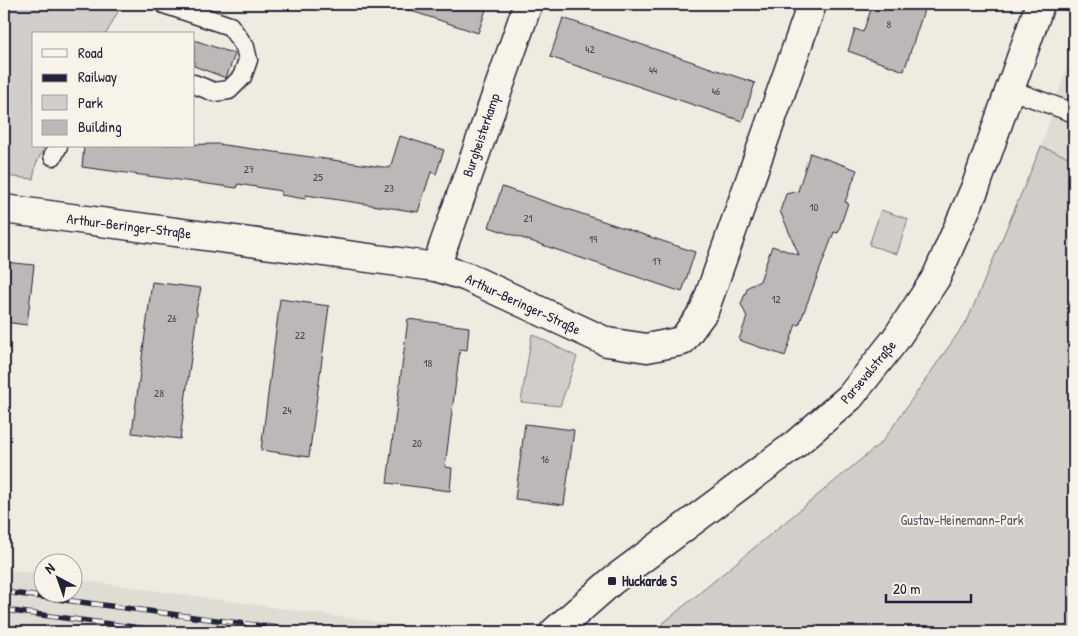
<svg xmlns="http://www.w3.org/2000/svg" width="1078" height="636" font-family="'Patrick Hand',sans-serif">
	<rect width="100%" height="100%" fill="#eeebe1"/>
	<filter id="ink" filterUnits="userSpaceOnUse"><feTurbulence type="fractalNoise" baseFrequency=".02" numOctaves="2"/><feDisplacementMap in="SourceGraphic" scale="10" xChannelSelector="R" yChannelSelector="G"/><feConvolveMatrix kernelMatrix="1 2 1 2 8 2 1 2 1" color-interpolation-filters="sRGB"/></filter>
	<g filter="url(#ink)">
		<g fill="#dfdcd4">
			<polygon points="1074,46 1074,159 1041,147"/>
			<polygon points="4,569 42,574 42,594 72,594 73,579 447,632 21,632 4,630"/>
		</g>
		<g fill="#d1cdc9" stroke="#7a7882">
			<polygon points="4,4 122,4 106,34 34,34 34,146 45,146 36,164 33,179 4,176"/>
			<polygon points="1041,147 1074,159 1074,632 649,632 656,629 882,442 968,319"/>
			<polygon points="881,210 908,219 897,254 869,245"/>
			<polygon points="532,334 577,357 560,406 521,402"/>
		</g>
		<g fill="#bbb8b7" stroke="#22223b">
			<polygon points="403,4 488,4 478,33 402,8"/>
			<polygon points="873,4 926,4 904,71 848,51 855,29 863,32"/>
			<polygon points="563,18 755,83 742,121 550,57"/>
			<polygon points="194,40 235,54 226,78 194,66"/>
			<polygon points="400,136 444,150 436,174 431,172 418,212 306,195 305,199 281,195 281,191 238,184 237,188 82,167 84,146 217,144 390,168"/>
			<polygon points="810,153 857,170 845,202 848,203 838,233 834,232 799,325 796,324 785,356 739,340 747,317 741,304 748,287 760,281 772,246 799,255 780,211 786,194 798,191"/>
			<polygon points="502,187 695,252 682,292 489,227"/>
			<polygon points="4,262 34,265 27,325 4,322"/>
			<polygon points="152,282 201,288 196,310 197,313 180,439 132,433"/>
			<polygon points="280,299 329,306 309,457 261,450"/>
			<polygon points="408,319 469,327 467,350 460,349 445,467 452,468 450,491 387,483"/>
			<polygon points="525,424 574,430 564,505 515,499"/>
		</g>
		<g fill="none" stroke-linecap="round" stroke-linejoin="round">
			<defs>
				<g id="lane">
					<polyline points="164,4 230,26 245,47 248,60 242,77 229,90 214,92 194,84"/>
					<polyline points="1011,90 1074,113"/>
					<polyline points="53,156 58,146"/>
				</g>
				<g id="street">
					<polyline points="4,209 436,267 467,277 607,342 647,348 682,341 704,311 812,4"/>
					<polyline points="436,267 528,4"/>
					<polyline points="554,632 612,581 792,447 850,397 895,340 936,278 976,186 1040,4"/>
				</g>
			</defs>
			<use href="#lane" stroke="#22223b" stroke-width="21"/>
			<use href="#street" stroke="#22223b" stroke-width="31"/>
			<use href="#lane" stroke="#f7f3e8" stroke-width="18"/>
			<use href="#street" stroke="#f7f3e8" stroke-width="28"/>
			<defs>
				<g id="rail">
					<polyline points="4,592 308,632"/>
					<polyline points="4,610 171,632"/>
				</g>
			</defs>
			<use href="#rail" stroke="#22223b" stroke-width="5.5"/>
			<use href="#rail" stroke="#f7f3e8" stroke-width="4" stroke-dasharray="11" stroke-linecap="butt"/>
		</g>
	</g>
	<rect fill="#22223b" stroke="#f7f3e8" stroke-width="2" x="607" y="576" width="10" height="10" rx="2.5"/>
	<g text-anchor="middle" stroke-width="4" stroke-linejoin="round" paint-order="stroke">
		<g font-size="11" fill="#48485a">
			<text x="889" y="28">8</text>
			<text x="590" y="53">42</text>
			<text x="653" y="74">44</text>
			<text x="716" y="95">46</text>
			<text x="249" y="173">27</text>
			<text x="318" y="181">25</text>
			<text x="389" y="192">23</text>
			<text x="814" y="211">10</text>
			<text x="528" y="222">21</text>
			<text x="593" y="243">19</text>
			<text x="657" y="265">17</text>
			<text x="776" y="303">12</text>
			<text x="172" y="322">26</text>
			<text x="300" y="339">22</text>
			<text x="428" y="367">18</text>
			<text x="159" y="397">28</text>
			<text x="287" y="414">24</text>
			<text x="417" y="447">20</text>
			<text x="545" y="463">16</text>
		</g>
		<g font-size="14" fill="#22223b" stroke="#f7f3e8">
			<text transform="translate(481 135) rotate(-71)" y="5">Burgheisterkamp</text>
			<text transform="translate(129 226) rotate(7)" y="5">Arthur-Beringer-Straße</text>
			<text transform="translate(523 304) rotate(25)" y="5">Arthur-Beringer-Straße</text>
			<text transform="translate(868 372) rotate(-50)" y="5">Parsevalstraße</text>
		</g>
		<g font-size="14" fill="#575566" stroke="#f7f3e8">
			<text x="962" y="525">Gustav-Heinemann-Park</text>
		</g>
		<g font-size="14" font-weight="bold" fill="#22223b" stroke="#f7f3e8" text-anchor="start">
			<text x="622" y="586">Huckarde S</text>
		</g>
	</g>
	<rect width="1078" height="636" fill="none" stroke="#f7f3e8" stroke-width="20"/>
	<rect x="10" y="10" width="1058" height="616" fill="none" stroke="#22223b" stroke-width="2" filter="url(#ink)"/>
	<rect x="32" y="32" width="162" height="115" fill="#f7f3e8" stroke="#a29fa3"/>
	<rect x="42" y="49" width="25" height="8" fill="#f7f3e8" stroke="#a29fa3"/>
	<text x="78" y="58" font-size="15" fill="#22223b">Road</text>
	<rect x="42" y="74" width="25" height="8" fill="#22223b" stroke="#a29fa3"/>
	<text x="78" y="82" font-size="15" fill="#22223b">Railway</text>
	<rect x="42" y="95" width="25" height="15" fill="#d1cdc9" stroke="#a29fa3"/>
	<text x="78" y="108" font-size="15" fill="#22223b">Park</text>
	<rect x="42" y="120" width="25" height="15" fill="#bbb8b7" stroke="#a29fa3"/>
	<text x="78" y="132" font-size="15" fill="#22223b">Building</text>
	<g transform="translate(58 578) rotate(319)"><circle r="24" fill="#f7f3e8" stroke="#a29fa3"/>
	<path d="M0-4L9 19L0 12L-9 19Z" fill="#22223b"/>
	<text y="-8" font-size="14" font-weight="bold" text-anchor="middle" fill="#22223b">N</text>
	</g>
	<path d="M886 594v8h85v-8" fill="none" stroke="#22223b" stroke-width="2.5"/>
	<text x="893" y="594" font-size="15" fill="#22223b" stroke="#f7f3e8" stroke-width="4" paint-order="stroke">20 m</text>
</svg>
